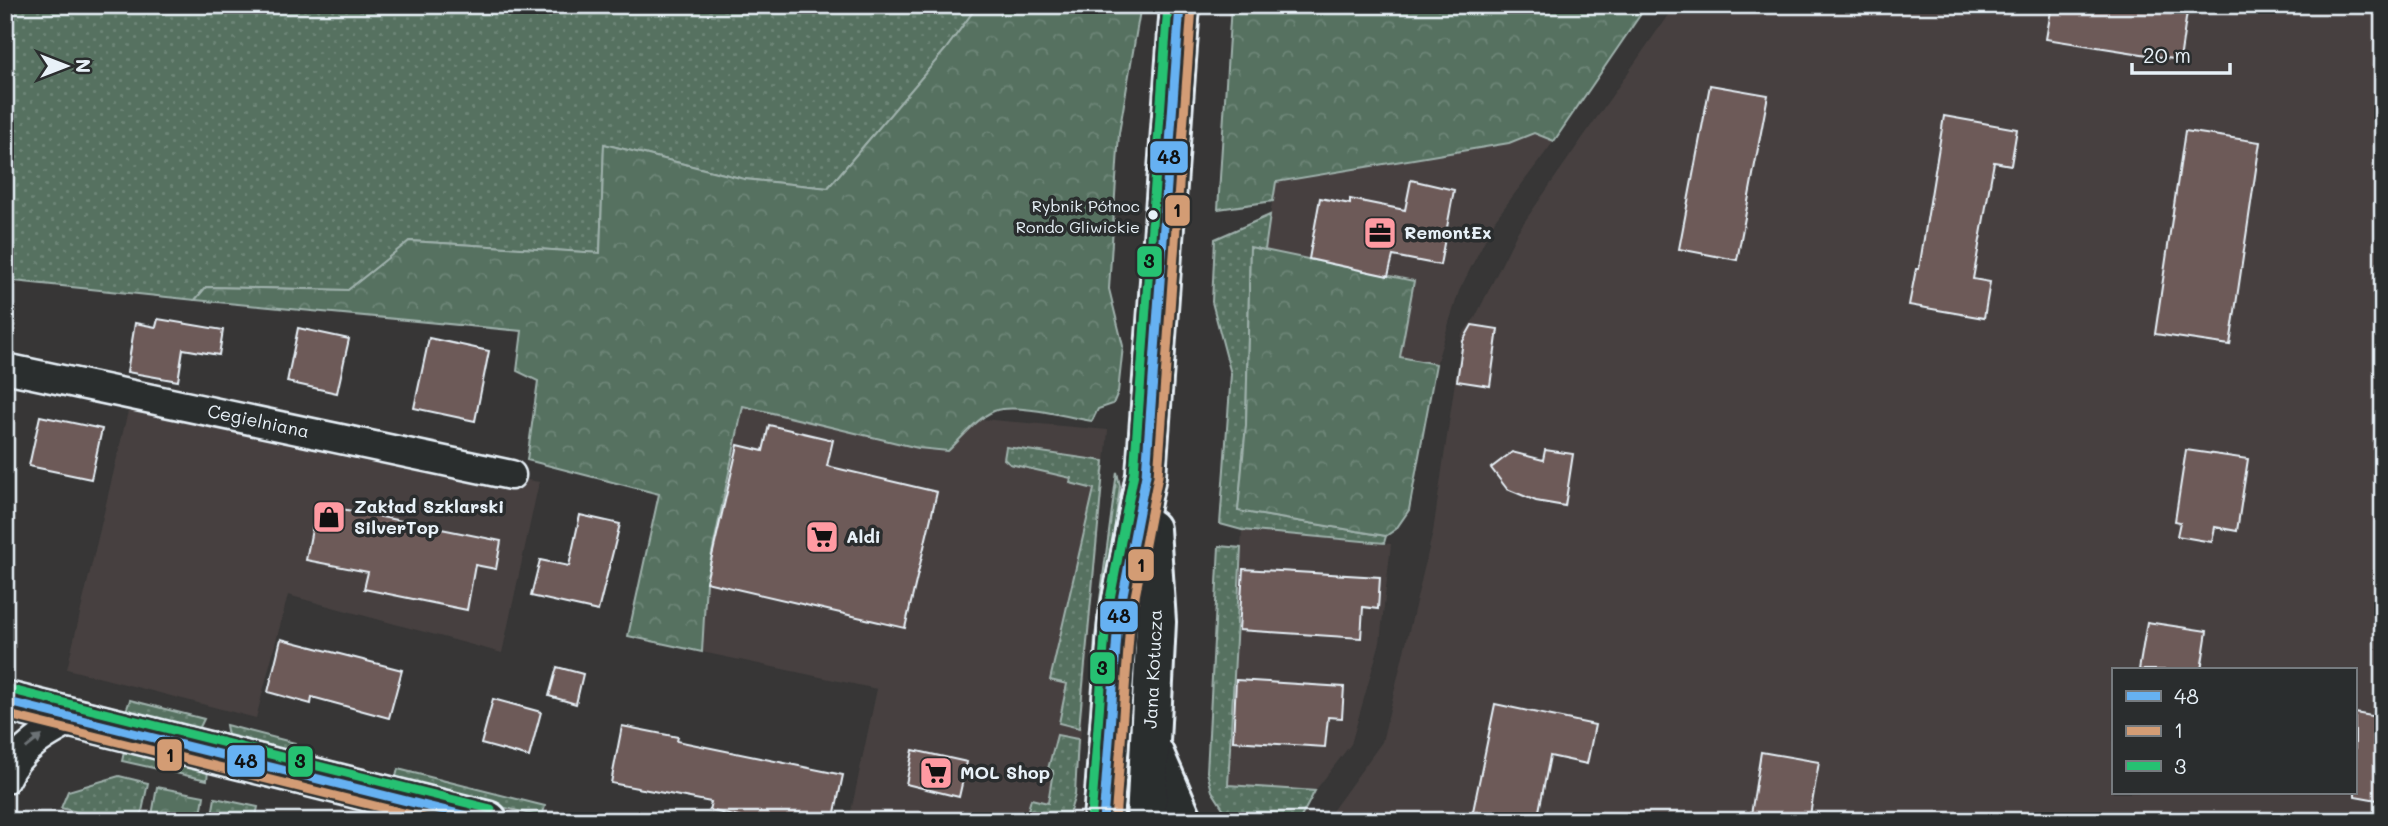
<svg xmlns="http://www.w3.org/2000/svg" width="2388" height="826" font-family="Mali,sans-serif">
	<defs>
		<pattern id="grass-dots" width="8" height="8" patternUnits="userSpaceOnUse" patternTransform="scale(1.75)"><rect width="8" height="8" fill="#567160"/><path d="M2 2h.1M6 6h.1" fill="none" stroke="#6e8678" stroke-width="1.8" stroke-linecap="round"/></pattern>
		<pattern id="forest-crowns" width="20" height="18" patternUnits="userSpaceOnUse" patternTransform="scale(1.75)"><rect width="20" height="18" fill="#567160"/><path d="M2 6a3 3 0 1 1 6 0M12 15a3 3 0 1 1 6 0" fill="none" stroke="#6e8678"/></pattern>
	</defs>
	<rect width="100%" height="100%" fill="#373636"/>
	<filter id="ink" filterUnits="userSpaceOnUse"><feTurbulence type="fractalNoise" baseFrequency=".0143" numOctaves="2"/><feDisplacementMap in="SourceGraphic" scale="14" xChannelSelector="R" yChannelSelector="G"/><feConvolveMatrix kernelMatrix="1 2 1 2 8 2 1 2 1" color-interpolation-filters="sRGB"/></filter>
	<g filter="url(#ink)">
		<g fill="#474140" fill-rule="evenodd">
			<path d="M1675,5H2383V821H1325L1382,742L1433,532L1462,334L1475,318L1518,231ZM2113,670H2355V793H2113Z"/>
			<polygon points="1534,133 1554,141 1495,220 1459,291 1436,364 1400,357 1414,281 1265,250 1275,182 1509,143"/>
			<polygon points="743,406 918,448 948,451 981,419 1108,430 1075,795 1067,821 849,821 877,689 702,652 706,582"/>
			<polygon points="128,411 539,482 502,653 288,595 256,718 67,669"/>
			<polygon points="1242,530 1391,544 1380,642 1351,744 1315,791 1228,785"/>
		</g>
		<g fill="url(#grass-dots)" stroke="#9fb1ac" stroke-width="2">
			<polygon points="5,5 948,7 978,5 946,49 828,188 744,179 604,144 600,253 410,241 348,290 206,287 195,300 5,280"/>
			<polygon points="1270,215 1265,250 1250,248 1246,425 1238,511 1386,536 1384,543 1242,530 1220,524 1231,374 1212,302 1215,239"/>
			<polygon points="1006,447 1104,461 1079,728 1059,723 1067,684 1050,680 1094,489 1070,483 1071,478 1010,464 1004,459"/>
			<polygon points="1117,472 1120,486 1100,639 1095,729 1090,729 1095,637"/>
			<polygon points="1219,546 1241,548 1228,785 1315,791 1299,821 1231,821 1212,791 1207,772"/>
			<polygon points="130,700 204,719 199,729 126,711"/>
			<polygon points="226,725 295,743 292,753 228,736"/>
			<polygon points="1057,735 1078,739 1075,795 1067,821 1041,821 1042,813 1028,810 1031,799 1048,803 1053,771 1048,769"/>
			<polygon points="124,752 208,771 207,780 122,761"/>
			<polygon points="398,769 545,806 542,817 395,780"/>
			<polygon points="119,776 148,783 140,821 111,821 61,808 68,791"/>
			<polygon points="215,798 258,807 255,821 211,821"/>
		</g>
		<g fill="url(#forest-crowns)" stroke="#9fb1ac" stroke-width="2">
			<path d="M978,5H1141L1119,133L1109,289L1123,346L1118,392L1113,404L1098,409L1092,421C1068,417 1016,403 994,411C977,418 962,438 948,451L918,448L743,406L706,582L702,652L628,636L659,494L527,460L538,381L517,371L522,331L195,300L206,287L348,290L409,241L600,253L604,144L744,179L828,188L946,49Z"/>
			<polygon points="1231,5 1647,5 1554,141 1534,133 1509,143 1276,182 1273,201 1218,209"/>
			<polygon points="1250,247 1414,281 1400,357 1436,364 1409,510 1396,529 1386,536 1238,511 1246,425"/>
			<polygon points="157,787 204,796 200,821 151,821"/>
		</g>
		<g fill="#6d5a58" stroke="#e8f1f8" stroke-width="2">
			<polygon points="2052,5 2188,5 2180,60 2046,39"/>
			<polygon points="1710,85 1768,95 1737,260 1679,249"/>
			<polygon points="1944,116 2017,129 2011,165 1994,162 1973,279 1990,282 1984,318 1909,305 1916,269 1919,269"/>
			<polygon points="2185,131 2260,142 2230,345 2155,334"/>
			<polygon points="1411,180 1454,190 1440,265 1393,256 1388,276 1309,259 1320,198 1350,204 1350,199 1405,210"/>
			<polygon points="158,319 223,330 219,355 183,349 178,381 127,372 135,323 156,327"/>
			<polygon points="1472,325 1498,329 1490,386 1457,381 1463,341"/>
			<polygon points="298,328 349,339 337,393 287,382"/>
			<polygon points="429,338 489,351 475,421 414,408"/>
			<polygon points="40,416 102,429 91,479 29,466"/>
			<polygon points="769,425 833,440 827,466 937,492 905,628 706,582 738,445 763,451"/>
			<polygon points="1545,450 1573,454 1565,506 1536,501 1507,489 1491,468 1512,452 1543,460"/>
			<polygon points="2186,450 2248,459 2237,531 2215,527 2212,542 2177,536 2180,522 2175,521"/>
			<polygon points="317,504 501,541 496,569 475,565 467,610 364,589 368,572 306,560"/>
			<polygon points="580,515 620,524 598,611 531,596 540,560 569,566"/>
			<polygon points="1243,569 1380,577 1378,609 1363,607 1361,638 1239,630"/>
			<polygon points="2147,622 2207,631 2201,670 2139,670"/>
			<polygon points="281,639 402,670 389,718 312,697 311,704 268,692"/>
			<polygon points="557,667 583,674 576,704 549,696"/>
			<polygon points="1236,680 1344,687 1342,718 1328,717 1325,747 1233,741"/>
			<polygon points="493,699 541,712 529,757 481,744"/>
			<polygon points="1495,704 1595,725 1587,764 1550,756 1537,821 1471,821"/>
			<polygon points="2355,713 2383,718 2383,801 2355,796"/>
			<polygon points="622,726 678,737 677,741 843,775 834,817 817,814 815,821 755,821 709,810 711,802 611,783"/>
			<polygon points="913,750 967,762 959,797 906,784"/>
			<polygon points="1761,752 1819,762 1809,821 1750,821"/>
		</g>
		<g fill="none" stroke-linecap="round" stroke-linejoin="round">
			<defs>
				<g id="street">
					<path id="s1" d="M5,368L511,475"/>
					<path d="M5,779C19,748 46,733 76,718"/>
				</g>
				<polyline id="secondary" points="5,701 488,821"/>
				<g id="primary">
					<polyline points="1154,754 1183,821"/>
					<polyline points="1103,821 1118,621 1146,475 1180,5"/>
					<path id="s2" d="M1146,821L1156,622L1150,529"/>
				</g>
			</defs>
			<use href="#street" stroke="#e8f1f8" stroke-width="33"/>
			<use href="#secondary" stroke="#e8f1f8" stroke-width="44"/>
			<use href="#primary" stroke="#e8f1f8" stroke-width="44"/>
			<use href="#street" stroke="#2a2d2e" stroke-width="28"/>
			<use href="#secondary" stroke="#2a2d2e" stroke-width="38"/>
			<use href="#primary" stroke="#2a2d2e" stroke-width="38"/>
			<defs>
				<g id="bus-1">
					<polyline points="5,701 487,821"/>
					<polyline points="1103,821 1118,621 1146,475 1180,5"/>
				</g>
				<g id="bus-2">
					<polyline points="5,714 436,821"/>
					<polyline points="1115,821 1130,623 1158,476 1192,6"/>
				</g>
				<g id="bus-3">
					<polyline points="8,689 491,809"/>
					<polyline points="1091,820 1106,620 1134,473 1168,5"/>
				</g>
			</defs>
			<use href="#bus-1" stroke="#2a2d2e" stroke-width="14"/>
			<use href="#bus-2" stroke="#2a2d2e" stroke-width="14"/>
			<use href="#bus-3" stroke="#2a2d2e" stroke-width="14"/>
			<use href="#bus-1" stroke="#66b1f2" stroke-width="9"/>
			<use href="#bus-2" stroke="#d39c74" stroke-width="9"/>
			<use href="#bus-3" stroke="#26c172" stroke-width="9"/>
		</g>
		<defs><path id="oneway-solid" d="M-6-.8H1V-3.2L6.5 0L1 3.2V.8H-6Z" transform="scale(1.75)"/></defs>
		<use fill="#6c7275" href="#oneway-solid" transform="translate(34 742) rotate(-38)"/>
	</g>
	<defs>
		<symbol id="office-square" viewBox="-11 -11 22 22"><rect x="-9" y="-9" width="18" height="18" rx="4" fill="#ff9aa2" stroke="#2a2d2e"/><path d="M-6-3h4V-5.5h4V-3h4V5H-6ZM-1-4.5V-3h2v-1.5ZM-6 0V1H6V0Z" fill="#111"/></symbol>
		<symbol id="shop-square" viewBox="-11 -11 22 22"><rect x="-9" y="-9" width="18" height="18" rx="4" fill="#ff9aa2" stroke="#2a2d2e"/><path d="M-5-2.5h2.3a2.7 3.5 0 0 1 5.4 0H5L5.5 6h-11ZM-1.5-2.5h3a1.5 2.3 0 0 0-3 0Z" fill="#111"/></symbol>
		<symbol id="supermarket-square" viewBox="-11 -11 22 22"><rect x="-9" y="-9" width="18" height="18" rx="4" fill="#ff9aa2" stroke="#2a2d2e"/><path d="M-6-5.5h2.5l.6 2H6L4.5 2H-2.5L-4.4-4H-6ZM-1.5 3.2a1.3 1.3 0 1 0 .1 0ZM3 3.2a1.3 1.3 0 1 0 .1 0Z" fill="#111"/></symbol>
	</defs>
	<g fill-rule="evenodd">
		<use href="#office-square" x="1361" y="214" width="38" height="38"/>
		<use href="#shop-square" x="310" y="498" width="38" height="38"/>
		<use href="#supermarket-square" x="803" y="518" width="38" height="38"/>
		<use href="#supermarket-square" x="917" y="754" width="38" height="38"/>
	</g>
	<circle fill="#e8f1f8" stroke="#2a2d2e" stroke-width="2.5" cx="1153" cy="215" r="6"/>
	<g text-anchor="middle" stroke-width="7" stroke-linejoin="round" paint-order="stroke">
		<g font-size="16" fill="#e8f1f8" stroke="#2a2d2e" text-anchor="end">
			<text x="1140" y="212">Rybnik Północ<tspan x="1140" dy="21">Rondo Gliwickie</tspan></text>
		</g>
		<g font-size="18" font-weight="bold" fill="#e8f1f8" stroke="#2a2d2e" text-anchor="start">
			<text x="1404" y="239">RemontEx</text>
			<text x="354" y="513">Zakład Szklarski<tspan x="354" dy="21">SilverTop</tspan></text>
			<text x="846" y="543">Aldi</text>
			<text x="960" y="779">MOL Shop</text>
		</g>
		<g font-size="18" fill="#e8f1f8" stroke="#2a2d2e">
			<text dy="6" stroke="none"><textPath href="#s1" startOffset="259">Cegielniana</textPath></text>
			<text dy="6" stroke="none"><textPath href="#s2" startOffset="152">Jana Kotucza</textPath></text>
		</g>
	</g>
	<g stroke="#2a2d2e" stroke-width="2.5">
		<rect x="1149" y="140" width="40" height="34" rx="7" fill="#66b1f2"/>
		<rect x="1164" y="194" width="27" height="33" rx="7" fill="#d39c74"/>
		<rect x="1136" y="245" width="27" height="33" rx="7" fill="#26c172"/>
		<rect x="1127" y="548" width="28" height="34" rx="7" fill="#d39c74"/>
		<rect x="1099" y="600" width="40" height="33" rx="7" fill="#66b1f2"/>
		<rect x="1089" y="651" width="27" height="34" rx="7" fill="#26c172"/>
		<rect x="156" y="738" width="27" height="34" rx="7" fill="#d39c74"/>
		<rect x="226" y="744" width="40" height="34" rx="7" fill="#66b1f2"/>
		<rect x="287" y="745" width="27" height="33" rx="7" fill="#26c172"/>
	</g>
	<g font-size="19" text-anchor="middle" font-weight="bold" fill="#111">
		<text x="1169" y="164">48</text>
		<text x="1177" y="217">1</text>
		<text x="1149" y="268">3</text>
		<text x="1141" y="572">1</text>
		<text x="1119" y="623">48</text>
		<text x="1102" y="675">3</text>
		<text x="170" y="762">1</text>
		<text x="246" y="768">48</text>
		<text x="300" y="768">3</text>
	</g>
	<rect width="2388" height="826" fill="none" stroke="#2a2d2e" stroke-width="28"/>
	<rect x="14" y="14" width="2360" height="798" fill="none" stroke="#e8f1f8" stroke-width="2.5" filter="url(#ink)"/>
	<rect x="2112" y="668" width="245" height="126" fill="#2a2d2e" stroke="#767b7f" stroke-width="2"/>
	<rect x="2126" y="691" width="35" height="10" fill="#66b1f2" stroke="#767b7f" stroke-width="2"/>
	<text x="2174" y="704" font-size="21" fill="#e8f1f8">48</text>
	<rect x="2126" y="726" width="35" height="10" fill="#d39c74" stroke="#767b7f" stroke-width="2"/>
	<text x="2174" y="738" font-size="21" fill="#e8f1f8">1</text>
	<rect x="2126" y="761" width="35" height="10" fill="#26c172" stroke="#767b7f" stroke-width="2"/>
	<text x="2174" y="774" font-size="21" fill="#e8f1f8">3</text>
	<g transform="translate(66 66) rotate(90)" stroke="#2a2d2e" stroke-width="5" paint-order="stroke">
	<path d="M0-5L12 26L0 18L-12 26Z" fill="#e8f1f8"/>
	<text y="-10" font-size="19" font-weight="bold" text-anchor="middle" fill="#e8f1f8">N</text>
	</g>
	<path d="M2132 63v10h98v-10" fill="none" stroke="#e8f1f8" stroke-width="3.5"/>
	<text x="2143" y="63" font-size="21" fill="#e8f1f8" stroke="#2a2d2e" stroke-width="5" paint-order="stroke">20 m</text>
</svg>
